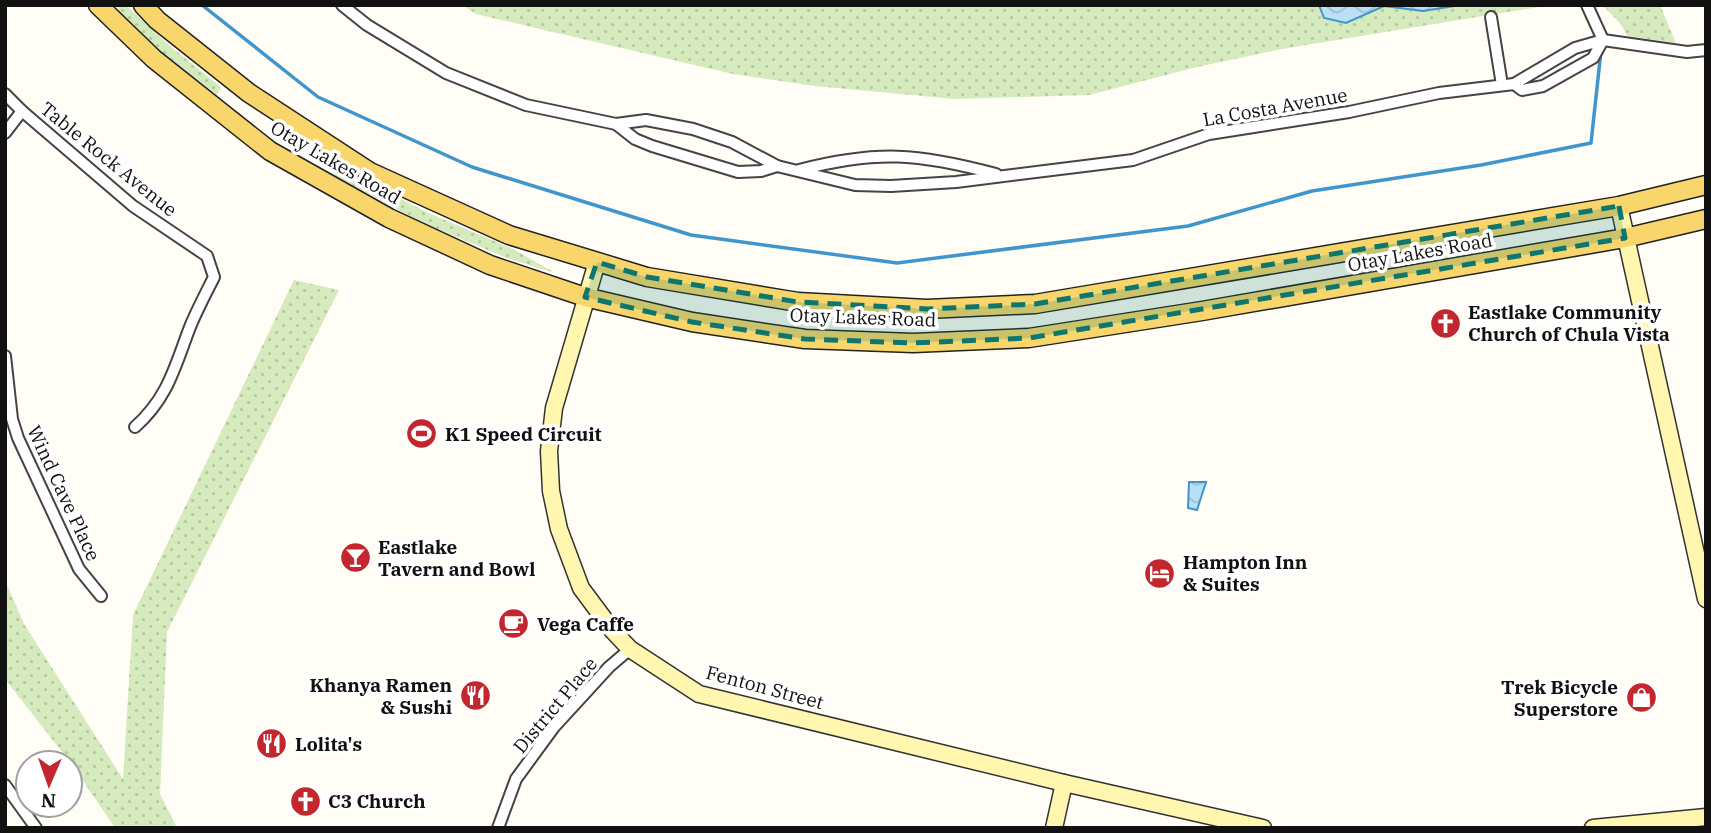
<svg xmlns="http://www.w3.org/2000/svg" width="1711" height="833" font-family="'IBM Plex Serif',serif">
	<defs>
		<pattern id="grass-dots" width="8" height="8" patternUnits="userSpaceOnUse" patternTransform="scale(1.75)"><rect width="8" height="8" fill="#d5ebbd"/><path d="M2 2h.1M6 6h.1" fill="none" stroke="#b6c8a1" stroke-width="1.8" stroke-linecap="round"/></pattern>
		<pattern id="water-waves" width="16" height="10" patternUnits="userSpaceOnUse" patternTransform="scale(1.75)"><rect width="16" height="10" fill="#b9e0f7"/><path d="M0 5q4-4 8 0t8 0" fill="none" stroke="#9ebfd3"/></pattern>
	</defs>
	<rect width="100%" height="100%" fill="#fffdf5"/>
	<g fill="url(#grass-dots)">
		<polygon points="119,5 126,5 170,46 221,87 217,95 164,54 117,10"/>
		<polygon points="462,5 1551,5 1282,49 1197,67 1089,95 955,99 815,86 733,74 476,14"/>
		<polygon points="1602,5 1660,5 1676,43 1627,36 1621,24"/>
		<polygon points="341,167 424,211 515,250 555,273 509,259 419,221 335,176 334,173"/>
		<polygon points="294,280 339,290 167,632 160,794 177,828 115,828 73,766 5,679 5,580 24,624 123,779 133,615"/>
	</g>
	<g fill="url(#water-waves)" stroke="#3f96cf" stroke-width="2">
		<polygon points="1319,5 1461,5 1423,11 1384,6 1346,23 1324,18"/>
		<polygon points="1189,482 1206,482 1197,510 1188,508"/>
	</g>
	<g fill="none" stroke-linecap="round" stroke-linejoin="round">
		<polyline stroke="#3f96cf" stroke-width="3.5" points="202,5 318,97 472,167 691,235 897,263 1188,226 1312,191 1481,165 1591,143 1601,51"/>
		<defs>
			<g id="street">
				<polyline points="342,5 367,25 446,73 526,105 616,124 646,120 693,129 732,142 777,166 855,185 891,186 956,182 1133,160 1209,134 1349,112 1439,93 1514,84"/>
				<polyline points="1587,5 1603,40"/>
				<polyline points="1491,17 1502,85"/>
				<polyline points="1603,40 1593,58 1543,86 1522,90 1514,84 1575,48 1603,40 1687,52 1706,50"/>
				<path d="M5,94L22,111L133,206L207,256L214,277C206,293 197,310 190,327C175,366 168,398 135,427"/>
				<polyline points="616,124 635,139 652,146 738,172 761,171 777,166"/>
				<polyline points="5,133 22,111"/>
				<path d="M799,170C877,150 918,153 996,174"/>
				<polyline points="5,356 12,419 18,438 79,569 101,596"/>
				<polyline points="5,785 36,828"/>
				<polyline points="498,828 516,779 554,727 609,667 630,649"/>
			</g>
			<g id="secondary">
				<polyline points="1619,206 1706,599"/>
				<polyline points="597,262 554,408 549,451 551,491 559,529 581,588 613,631 630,649 699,694 1064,783 1263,828"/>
				<polyline points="1054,828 1064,783"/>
				<polyline points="1593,828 1706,817"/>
			</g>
			<g id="primary">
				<polyline points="98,5 154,59 270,151 389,218 490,265 585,297 692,322 805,339 913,343 1029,338 1202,311 1625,238 1706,219"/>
				<polyline points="143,5 157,20 249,93 370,172 509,235 647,277 798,302 927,309 1035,304 1619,206 1706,185"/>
			</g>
		</defs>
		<use href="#street" stroke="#444" stroke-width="14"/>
		<use href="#secondary" stroke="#333" stroke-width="19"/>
		<use href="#primary" stroke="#222" stroke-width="21"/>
		<use href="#street" stroke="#fff" stroke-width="10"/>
		<use href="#secondary" stroke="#fff6b0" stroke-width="16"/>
		<use href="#primary" stroke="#f9d66b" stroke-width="18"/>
	</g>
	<path fill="#0f766e" fill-opacity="0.2" stroke="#0f766e" stroke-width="5" stroke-dasharray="14 9" stroke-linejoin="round" d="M1619,206L1625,238L1029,338L913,343L805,339L692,322L585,297L597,262L647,277L798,302L927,309L1035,304Z"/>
	<defs>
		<symbol id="church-disc" viewBox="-11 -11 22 22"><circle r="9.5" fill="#c4262e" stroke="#fff"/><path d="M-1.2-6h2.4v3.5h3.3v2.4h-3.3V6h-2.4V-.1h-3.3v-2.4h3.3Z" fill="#fff"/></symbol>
		<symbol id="stadium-disc" viewBox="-11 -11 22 22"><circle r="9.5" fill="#c4262e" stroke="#fff"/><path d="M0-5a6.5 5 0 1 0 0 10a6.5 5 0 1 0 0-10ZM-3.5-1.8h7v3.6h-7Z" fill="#fff"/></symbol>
		<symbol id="bar-disc" viewBox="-11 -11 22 22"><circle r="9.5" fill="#c4262e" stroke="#fff"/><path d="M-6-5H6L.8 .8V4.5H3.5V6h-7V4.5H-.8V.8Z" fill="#fff"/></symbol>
		<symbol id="hotel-disc" viewBox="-11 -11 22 22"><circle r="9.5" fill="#c4262e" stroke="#fff"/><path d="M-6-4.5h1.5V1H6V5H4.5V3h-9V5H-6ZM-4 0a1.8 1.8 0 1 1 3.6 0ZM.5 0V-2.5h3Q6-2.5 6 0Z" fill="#fff"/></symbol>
		<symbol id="cafe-disc" viewBox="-11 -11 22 22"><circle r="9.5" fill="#c4262e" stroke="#fff"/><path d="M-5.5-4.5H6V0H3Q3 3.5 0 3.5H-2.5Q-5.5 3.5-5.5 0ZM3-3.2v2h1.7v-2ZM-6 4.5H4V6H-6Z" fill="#fff"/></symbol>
		<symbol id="restaurant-disc" viewBox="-11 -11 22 22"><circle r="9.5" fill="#c4262e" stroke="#fff"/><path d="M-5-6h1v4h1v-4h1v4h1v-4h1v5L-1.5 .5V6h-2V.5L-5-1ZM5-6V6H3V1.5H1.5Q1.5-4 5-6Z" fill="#fff"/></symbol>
		<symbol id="shop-disc" viewBox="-11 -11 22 22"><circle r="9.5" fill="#c4262e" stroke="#fff"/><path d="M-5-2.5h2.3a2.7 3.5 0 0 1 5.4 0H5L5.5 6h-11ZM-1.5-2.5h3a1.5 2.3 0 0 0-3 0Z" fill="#fff"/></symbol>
	</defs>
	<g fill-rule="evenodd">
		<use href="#church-disc" x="1428" y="306" width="35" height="35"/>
		<use href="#stadium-disc" x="404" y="416" width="35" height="35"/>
		<use href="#bar-disc" x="338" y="540" width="35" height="35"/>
		<use href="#hotel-disc" x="1142" y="556" width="35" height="35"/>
		<use href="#cafe-disc" x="496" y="606" width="35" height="35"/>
		<use href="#restaurant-disc" x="458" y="678" width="35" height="35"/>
		<use href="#shop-disc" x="1624" y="680" width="35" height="35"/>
		<use href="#restaurant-disc" x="254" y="726" width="35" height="35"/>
		<use href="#church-disc" x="288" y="784" width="35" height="35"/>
	</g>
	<g text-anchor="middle" stroke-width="7" stroke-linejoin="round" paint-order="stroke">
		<g font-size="19" fill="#111" stroke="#fff">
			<text transform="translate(1275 107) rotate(-10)" y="7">La Costa Avenue</text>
			<text transform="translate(109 159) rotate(39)" y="7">Table Rock Avenue</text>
			<text transform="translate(336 162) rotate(30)" y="7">Otay Lakes Road</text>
			<text transform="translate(1420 252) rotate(-10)" y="7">Otay Lakes Road</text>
			<text transform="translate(863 317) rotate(2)" y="7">Otay Lakes Road</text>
			<text transform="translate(64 493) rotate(65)" y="7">Wind Cave Place</text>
			<text transform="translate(765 687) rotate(15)" y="7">Fenton Street</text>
			<text transform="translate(555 705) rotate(-50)" y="7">District Place</text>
		</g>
		<g font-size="19" font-weight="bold" fill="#111" stroke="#fff" text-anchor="start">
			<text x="1468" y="319">Eastlake Community<tspan x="1468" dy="22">Church of Chula Vista</tspan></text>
			<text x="445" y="441">K1 Speed Circuit</text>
			<text x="378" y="554">Eastlake<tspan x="378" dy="22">Tavern and Bowl</tspan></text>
			<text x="1183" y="569">Hampton Inn<tspan x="1183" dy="22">&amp; Suites</tspan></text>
			<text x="537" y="631">Vega Caffe</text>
			<text x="452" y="692" text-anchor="end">Khanya Ramen<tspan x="452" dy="22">&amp; Sushi</tspan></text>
			<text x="1618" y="694" text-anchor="end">Trek Bicycle<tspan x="1618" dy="22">Superstore</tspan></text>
			<text x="295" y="751">Lolita's</text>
			<text x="328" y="808">C3 Church</text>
		</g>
	</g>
	<rect width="1711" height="833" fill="none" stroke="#111111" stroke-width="14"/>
	<g transform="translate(49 784) rotate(182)"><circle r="33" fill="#ffffff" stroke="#a0a0a0" stroke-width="2"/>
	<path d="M0-5L12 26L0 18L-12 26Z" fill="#c4262e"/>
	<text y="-10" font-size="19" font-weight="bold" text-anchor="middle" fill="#111111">N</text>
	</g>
</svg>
